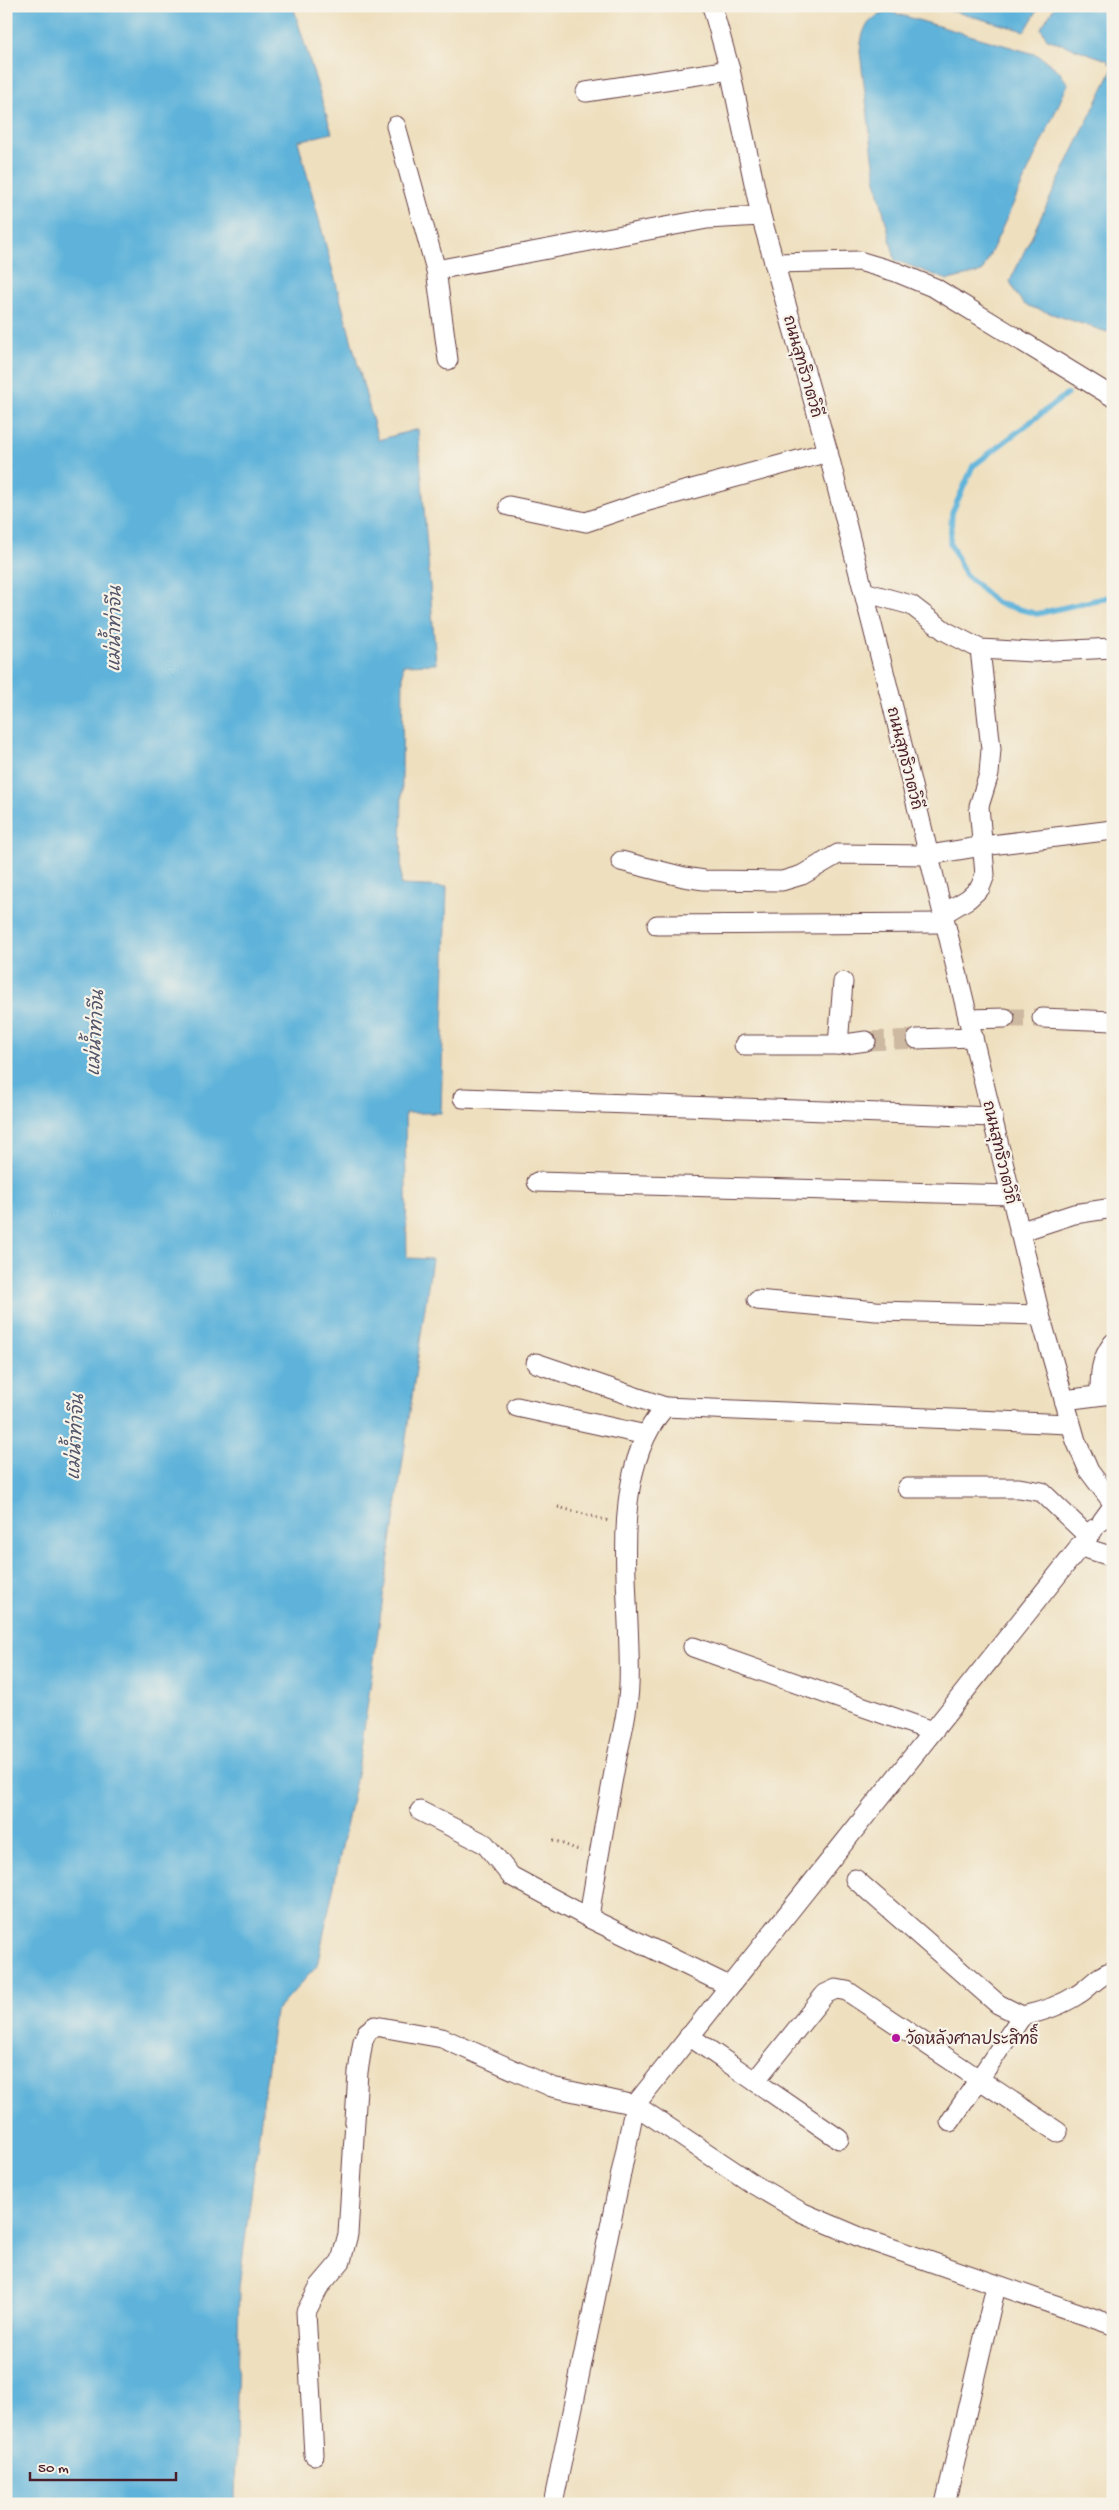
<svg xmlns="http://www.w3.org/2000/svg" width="1119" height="2510" font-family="'Gochi Hand','Playpen Sans Thai',sans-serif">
	<rect width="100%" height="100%" fill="#f7f3e8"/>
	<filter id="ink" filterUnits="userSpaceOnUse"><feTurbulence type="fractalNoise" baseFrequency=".02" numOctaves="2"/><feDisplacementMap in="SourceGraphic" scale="10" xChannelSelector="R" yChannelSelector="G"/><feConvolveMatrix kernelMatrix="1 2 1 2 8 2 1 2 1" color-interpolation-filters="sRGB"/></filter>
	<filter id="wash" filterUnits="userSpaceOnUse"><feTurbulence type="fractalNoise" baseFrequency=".0096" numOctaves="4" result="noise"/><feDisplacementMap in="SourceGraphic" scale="20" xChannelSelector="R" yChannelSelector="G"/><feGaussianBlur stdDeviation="1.12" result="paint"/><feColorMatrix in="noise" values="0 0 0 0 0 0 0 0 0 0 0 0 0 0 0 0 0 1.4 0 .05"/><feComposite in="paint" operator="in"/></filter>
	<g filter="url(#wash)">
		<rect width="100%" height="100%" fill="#eedfbe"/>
		<g fill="#5eb3da" stroke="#546982">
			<polygon points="6,6 293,6 332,133 298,141 378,440 418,429 436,664 403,665 401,885 447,887 441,1113 405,1113 407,1258 432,1259 358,1770 317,1966 275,2012 239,2286 235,2504 6,2504"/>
			<polygon points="934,6 1040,6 1025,31"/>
			<polygon points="1055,6 1113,6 1113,323 1107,332 1025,305 1016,294 1010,281 1113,68 1107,60 1047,39 1041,28"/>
			<path d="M887,11L1038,55L1058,70L1068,84L982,272L948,280L895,260L876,181L860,52C862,29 866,20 887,11Z"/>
		</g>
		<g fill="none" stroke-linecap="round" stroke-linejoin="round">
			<polyline stroke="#5eb3da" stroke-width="5.5" points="1067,394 973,466 952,513 950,543 965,574 997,603 1037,614 1113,596"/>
		</g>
	</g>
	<g filter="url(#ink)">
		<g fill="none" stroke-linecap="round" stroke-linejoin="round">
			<g stroke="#cdb9a1" stroke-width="19" stroke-dasharray="19 9" stroke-linecap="butt">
				<polyline points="1005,1018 1042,1018"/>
				<polyline points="866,1041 917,1039"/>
			</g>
			<defs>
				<g id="minor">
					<polyline points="712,6 730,70 761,216 828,452 892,703 1040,1315 1076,1441 1089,1471 1113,1503"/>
					<polyline points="586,92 730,70"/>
					<polyline points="396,126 436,270"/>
					<polyline points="774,263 859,261 896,272 935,288 1113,397"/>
					<polyline points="448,360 436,270 707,219 761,216"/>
					<polyline points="509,506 586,522 648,501 828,452"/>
					<polyline points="864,592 911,605 945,631 980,649 1033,652 1113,648"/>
					<polyline points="621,861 684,877 704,880 782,881 802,875 838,854 929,855 983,846 1113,830"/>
					<polyline points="943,914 968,899 980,888 985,875 979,806 989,774 991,749 980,649"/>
					<polyline points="657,925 945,923"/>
					<polyline points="1042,1018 1113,1021"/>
					<polyline points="968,1019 1005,1018"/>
					<polyline points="917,1039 973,1037"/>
					<polyline points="744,1045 838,1045 866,1041"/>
					<polyline points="838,1045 843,982"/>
					<polyline points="463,1098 993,1117"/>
					<polyline points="537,1182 1011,1195"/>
					<polyline points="1019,1232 1074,1214 1113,1208"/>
					<polyline points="757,1300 876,1311 1040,1315"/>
					<polyline points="536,1363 665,1407"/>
					<path d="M1100,1395C1100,1374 1100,1360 1113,1343"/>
					<polyline points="1064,1400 1112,1394"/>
					<polyline points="517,1407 646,1435"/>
					<polyline points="907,1488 1019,1488 1042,1492 1088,1536"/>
					<polyline points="1102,1521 1113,1506"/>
					<polyline points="1079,1546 1113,1557"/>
					<polyline points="693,1647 932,1731"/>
					<polyline points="420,1811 485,1844 511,1876 589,1918 729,1986"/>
					<path d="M855,1879L998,2004L1022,2016C1041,2012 1060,2006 1077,1995C1090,1988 1097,1975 1113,1971"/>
					<path d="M589,1918C596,1869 605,1821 614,1772C619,1744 628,1715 629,1686C633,1602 604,1477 665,1407L1069,1424"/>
					<polyline points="689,2036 839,2139"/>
					<polyline points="755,2081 825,1994 836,1989 847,1991 1058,2132"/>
					<polyline points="950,2122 1022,2016"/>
					<polyline points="314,2455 306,2312 319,2287 341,2261 348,2234 358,2072 363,2041 367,2032 375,2026 442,2038 552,2087 635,2105 753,2184 801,2212 862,2238 1113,2325"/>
					<polyline points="553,2504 635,2105 1094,1529"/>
					<polyline points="945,2504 996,2286"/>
				</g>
			</defs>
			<use href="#minor" stroke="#633c41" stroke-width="21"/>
			<g stroke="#633c41" stroke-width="3" stroke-dasharray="1 4" stroke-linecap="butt">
				<polyline points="558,1507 609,1521"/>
				<polyline points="553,1840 581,1851"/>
			</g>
			<use href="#minor" stroke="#fff" stroke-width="19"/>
		</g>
	</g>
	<circle fill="#b5179e" stroke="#f7f3e8" stroke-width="2" cx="896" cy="2038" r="5"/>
	<g text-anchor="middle" stroke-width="4.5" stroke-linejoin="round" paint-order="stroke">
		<g font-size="16" fill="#4a1f2b" stroke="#f7f3e8">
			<text transform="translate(804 366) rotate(74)" y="6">ถนนสุทธิวาตวิถี</text>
			<text transform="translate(906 758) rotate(76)" y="6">ถนนสุทธิวาตวิถี</text>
			<text transform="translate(1001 1152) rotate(77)" y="6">ถนนสุทธิวาตวิถี</text>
		</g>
		<g font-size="16" fill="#4a1f2b" stroke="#f7f3e8" text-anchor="start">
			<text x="906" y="2044">วัดหลังศาลประสิทธิ์</text>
		</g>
		<g font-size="18" font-style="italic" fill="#515368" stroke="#f7f3e8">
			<text transform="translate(114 629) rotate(-89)" y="6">แม่น้ำท่าจีน</text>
			<text transform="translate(95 1033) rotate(-87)" y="6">แม่น้ำท่าจีน</text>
			<text transform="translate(75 1437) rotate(-87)" y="6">แม่น้ำท่าจีน</text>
		</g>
	</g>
	<rect width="1119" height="2510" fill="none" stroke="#f7f3e8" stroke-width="25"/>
	<path d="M30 2472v8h146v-8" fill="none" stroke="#4a1f2b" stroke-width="2.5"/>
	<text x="38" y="2472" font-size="15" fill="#4a1f2b" stroke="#f7f3e8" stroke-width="4" paint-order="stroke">50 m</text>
</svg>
